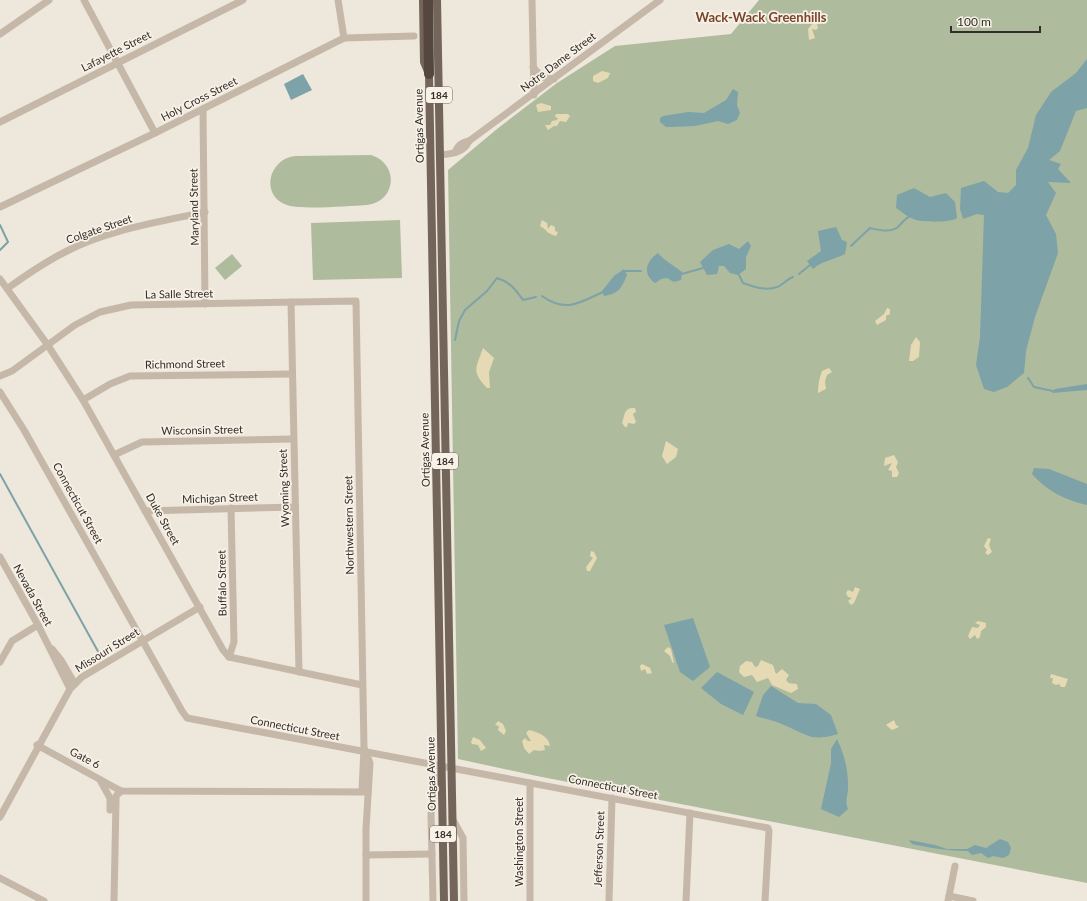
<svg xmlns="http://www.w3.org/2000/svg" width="1087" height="901" font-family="Lato,sans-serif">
	<rect width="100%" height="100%" fill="#eee7db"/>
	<g fill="#aebb9d">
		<polygon points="759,0 1087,0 1087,883 537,776 458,759 448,170 497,129 557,83 615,46 731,34"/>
		<path d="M371,155C400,164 396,202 367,205C349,206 301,210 287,205C260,196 268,159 295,156Z"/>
		<polygon points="400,220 402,278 313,280 311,223"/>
		<polygon points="232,254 242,266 225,280 215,268"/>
	</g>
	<g fill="#e6dab5">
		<polygon points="817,18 822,19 822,23 817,24 818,28 816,30 812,29 815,38 809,40 808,29 813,23 812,20 815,21"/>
		<polygon points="602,71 610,73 608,78 598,83 593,81 593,76"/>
		<polygon points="541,103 551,106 551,110 538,112 536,105"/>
		<polygon points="556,114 568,114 570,116 566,122 560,121 557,126 554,126 548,130 545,125 550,125 552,121 557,120 558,118 555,117"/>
		<path d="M542,220L547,223L548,229L551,225L555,227V231L558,232L556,236C544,232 549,231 540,226Z"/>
		<polygon points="887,308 890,309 890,314 886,316 886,320 877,325 875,321 884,314"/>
		<polygon points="916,337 920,342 919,357 913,361 909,361 911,345"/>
		<path d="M483,348L494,358L489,372L490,388H487C471,371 476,368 483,348Z"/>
		<path d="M829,368L832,372L827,375L825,381L826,389L818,393C818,385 819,379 822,371Z"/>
		<path d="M635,408L636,412L633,414L636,422L634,424L628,423L627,427H625L622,423C625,414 624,407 635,408Z"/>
		<polygon points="666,441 678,449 676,457 667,464 662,456"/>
		<polygon points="894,455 898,462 896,467 899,473 897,477 892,477 892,471 888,470 892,463 884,466 885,458"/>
		<polygon points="988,538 991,539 989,545 992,552 988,555 985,553 987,550 984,546"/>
		<polygon points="591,551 594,552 597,558 590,571 587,571 586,567 593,558 590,556"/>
		<polygon points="855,587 860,589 854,603 851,605 848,601 852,598 848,597 846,593 848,590 853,592"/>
		<polygon points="978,621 986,623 986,627 981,631 980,637 977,639 975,635 970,639 968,636 972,627 978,628 980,625 975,623"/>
		<polygon points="668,647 671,649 674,663 672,662 670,656 664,651"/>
		<path d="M761,660L773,665L776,674L782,669L789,675L786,680C789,685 792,683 797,684L798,689L791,693L772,685L768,678L757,682L752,675L744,677L739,672L740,666L746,661L752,662L755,667L758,666Z"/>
		<polygon points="642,664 650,668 652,673 647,674 645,669 641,671 640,666"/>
		<polygon points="1051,674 1068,679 1065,687 1061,687 1059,684 1056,685 1052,683 1053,678 1050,678"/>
		<polygon points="894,720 896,725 899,727 892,730 886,725"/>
		<polygon points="498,721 503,724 506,731 504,735 498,730 499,726 495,725"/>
		<path d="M529,730C537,732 549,736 550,746L544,745L545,750L539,751L534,750L529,754L524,748L522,741L525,738L528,741H531L526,733Z"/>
		<polygon points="473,737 480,740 486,748 481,751 478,745 472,744 471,742"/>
	</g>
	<g fill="#7da2a8">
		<polygon points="1087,59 1087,108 1076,111 1060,151 1049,160 1061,164 1058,169 1071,183 1048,182 1056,193 1046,215 1056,234 1058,253 1035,317 1026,351 1024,373 1007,387 994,392 984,389 976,365 980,337 984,215 977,214 963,219 960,209 961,188 984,181 998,192 1008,193 1016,185 1016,170 1028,148 1036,115 1051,92 1076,73"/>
		<polygon points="303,74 312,90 291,100 284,84"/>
		<polygon points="733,89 738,92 737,105 740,113 737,120 728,124 718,121 695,126 671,127 666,127 660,122 660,118 663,116 688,112 704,113 726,100"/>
		<path d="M914,188L930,197L946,193L955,202L957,218C950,223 924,222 916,220C909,218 902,212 896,208L897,195Z"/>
		<path d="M836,227L842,240L847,242L845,254C834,260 823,260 813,269L807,261L821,251L818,231Z"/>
		<polygon points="748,241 751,246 746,257 746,269 738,275 730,273 724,266 719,266 717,274 707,275 700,262 713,250 729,244 739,249"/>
		<path d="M658,253C665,262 674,265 682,272L681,280L674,282L667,278L661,279L655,283C642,274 646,261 658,253Z"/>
		<path d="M624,269L627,275C621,289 619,293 604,296L602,291L614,276Z"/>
		<polygon points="1087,384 1087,390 1052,393 1055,389"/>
		<path d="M1034,468L1049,469L1087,484V505C1065,500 1047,491 1032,474Z"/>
		<polygon points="693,618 710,667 693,681 680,672 664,625"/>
		<polygon points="717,672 754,692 743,715 721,704 701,688"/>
		<path d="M771,686L798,703L816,704L831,715L838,734C810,742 808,735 784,725C776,721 765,719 756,716L763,695Z"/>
		<path d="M837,739C844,754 848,768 848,785C849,794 844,800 848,809L839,817L821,809L831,763V749Z"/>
		<path d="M1000,839L1008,842L1011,848L1009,855L1003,858L993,856L988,858L981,853L972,855L968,851C948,851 931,848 912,844L909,840L935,845L947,849H967L975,845L986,848Z"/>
	</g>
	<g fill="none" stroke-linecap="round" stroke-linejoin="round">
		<g stroke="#7da2a8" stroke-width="2">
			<polyline points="0,225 8,242 0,250"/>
			<path d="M851,246L870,228C879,230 890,233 898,227C902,223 904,219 910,216"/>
			<polyline points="625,271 641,271"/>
			<polyline points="682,274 703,268"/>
			<polyline points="799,274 810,265"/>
			<path d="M739,275L743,283C754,287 765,291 777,287C783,285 787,279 793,277"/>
			<path d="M542,296C566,313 579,303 603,292"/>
			<path d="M455,340L459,321L465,310L487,291L497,278C510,282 515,289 523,300L536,297"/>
			<polyline points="1028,378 1034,387 1053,391"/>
			<polyline points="0,474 100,655"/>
		</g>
		<g stroke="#c5b8a8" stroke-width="7">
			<polyline points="84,0 155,133"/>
			<polyline points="338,0 344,38"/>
			<polyline points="532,0 534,95"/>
			<polyline points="0,34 49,0"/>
			<polyline points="533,67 542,77 554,79"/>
			<polyline points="203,109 205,304"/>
			<polyline points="0,122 243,0"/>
			<path d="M455,152C458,145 462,142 469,141"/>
			<path d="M440,155C451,154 464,153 469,141L660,0"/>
			<polyline points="0,207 155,133 344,38 414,36"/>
			<polyline points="0,279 47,344 83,400 223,650 229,657 362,685"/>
			<path d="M8,288C26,275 45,262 65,252C107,230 159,222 205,212"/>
			<polyline points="291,302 299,672"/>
			<polyline points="0,376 12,371 75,325 100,312 131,305 356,301 364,748 362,791"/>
			<polyline points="0,392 24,430 182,711 187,718 768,828 769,831 765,901"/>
			<polyline points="83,400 110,384 130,376 292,374"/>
			<polyline points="114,455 142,442 293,439"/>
			<polyline points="145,511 295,507"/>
			<polyline points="0,557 38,625 70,689"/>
			<polyline points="52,649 61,660 75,684"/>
			<polyline points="229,657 234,642 231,508"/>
			<polyline points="0,662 12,641 38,625"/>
			<polyline points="37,745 121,791 368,792"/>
			<polyline points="365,750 370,763 366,829 366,901"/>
			<polyline points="100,780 110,798 110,810"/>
			<polyline points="0,817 70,689 82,677 200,607"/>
			<polyline points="452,818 463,838 464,901"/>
			<polyline points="366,855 432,854"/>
			<polyline points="0,878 44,901"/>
			<polyline points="949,896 973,901"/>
			<polyline points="114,901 116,801 116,796 121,791"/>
			<polyline points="433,901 431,814 434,790 441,769"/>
			<polyline points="530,901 530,783"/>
			<polyline points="609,901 612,798"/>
			<polyline points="686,901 690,813"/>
			<polyline points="948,901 955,866"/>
		</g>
		<g stroke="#73655a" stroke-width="8">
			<polyline points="423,0 424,62 429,74 444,901"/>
			<polyline points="437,0 454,901"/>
		</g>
		<polyline stroke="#534740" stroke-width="10" points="428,0 429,74"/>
	</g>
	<g text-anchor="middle" stroke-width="3.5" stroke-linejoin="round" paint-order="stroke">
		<g fill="#f7f1e7" stroke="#6e6761" stroke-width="1">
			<rect x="426" y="87" width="26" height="16" rx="3"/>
			<rect x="432" y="453" width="26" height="16" rx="3"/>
			<rect x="430" y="826" width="26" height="16" rx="3"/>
		</g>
		<g font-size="10" font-weight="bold" fill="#332c27">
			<text x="439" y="99">184</text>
			<text x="445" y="465">184</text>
			<text x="443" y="838">184</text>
		</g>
		<g font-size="11" fill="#332c27" stroke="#f7f1e7">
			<text transform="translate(116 51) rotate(-27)" y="4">Lafayette Street</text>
			<text transform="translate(558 62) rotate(-37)" y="4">Notre Dame Street</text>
			<text transform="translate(199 99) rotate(-27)" y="4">Holy Cross Street</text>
			<text transform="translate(419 126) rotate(-91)" y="4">Ortigas Avenue</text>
			<text transform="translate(194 207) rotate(-91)" y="4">Maryland Street</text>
			<text transform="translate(99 229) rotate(-19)" y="4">Colgate Street</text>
			<text transform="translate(179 294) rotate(-1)" y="4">La Salle Street</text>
			<text transform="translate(185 364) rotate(-1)" y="4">Richmond Street</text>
			<text transform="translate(202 430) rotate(-1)" y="4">Wisconsin Street</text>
			<text transform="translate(425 450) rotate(-91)" y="4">Ortigas Avenue</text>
			<text transform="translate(284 488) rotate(-92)" y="4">Wyoming Street</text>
			<text transform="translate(220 498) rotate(-2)" y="4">Michigan Street</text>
			<text transform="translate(78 503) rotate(61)" y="4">Connecticut Street</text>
			<text transform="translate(163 519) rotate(61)" y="4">Duke Street</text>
			<text transform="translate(349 525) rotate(-91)" y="4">Northwestern Street</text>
			<text transform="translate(222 583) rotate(-91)" y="4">Buffalo Street</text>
			<text transform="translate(33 595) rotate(61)" y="4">Nevada Street</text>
			<text transform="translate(107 650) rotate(-32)" y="4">Missouri Street</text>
			<text transform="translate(295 728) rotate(11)" y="4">Connecticut Street</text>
			<text transform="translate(85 758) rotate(28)" y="4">Gate 6</text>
			<text transform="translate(431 774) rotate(-91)" y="4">Ortigas Avenue</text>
			<text transform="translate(613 787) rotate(11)" y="4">Connecticut Street</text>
			<text transform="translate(519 842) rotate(-90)" y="4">Washington Street</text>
			<text transform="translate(599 849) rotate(-88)" y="4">Jefferson Street</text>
		</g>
		<g font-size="13" font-weight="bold" fill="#78442a" stroke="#f7f1e7">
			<text x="761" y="22">Wack-Wack Greenhills</text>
		</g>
	</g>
	<path d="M951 26v6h89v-6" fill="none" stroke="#332c27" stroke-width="2"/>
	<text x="957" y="26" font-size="12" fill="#332c27" stroke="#f7f1e7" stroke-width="3" paint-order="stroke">100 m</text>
</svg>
